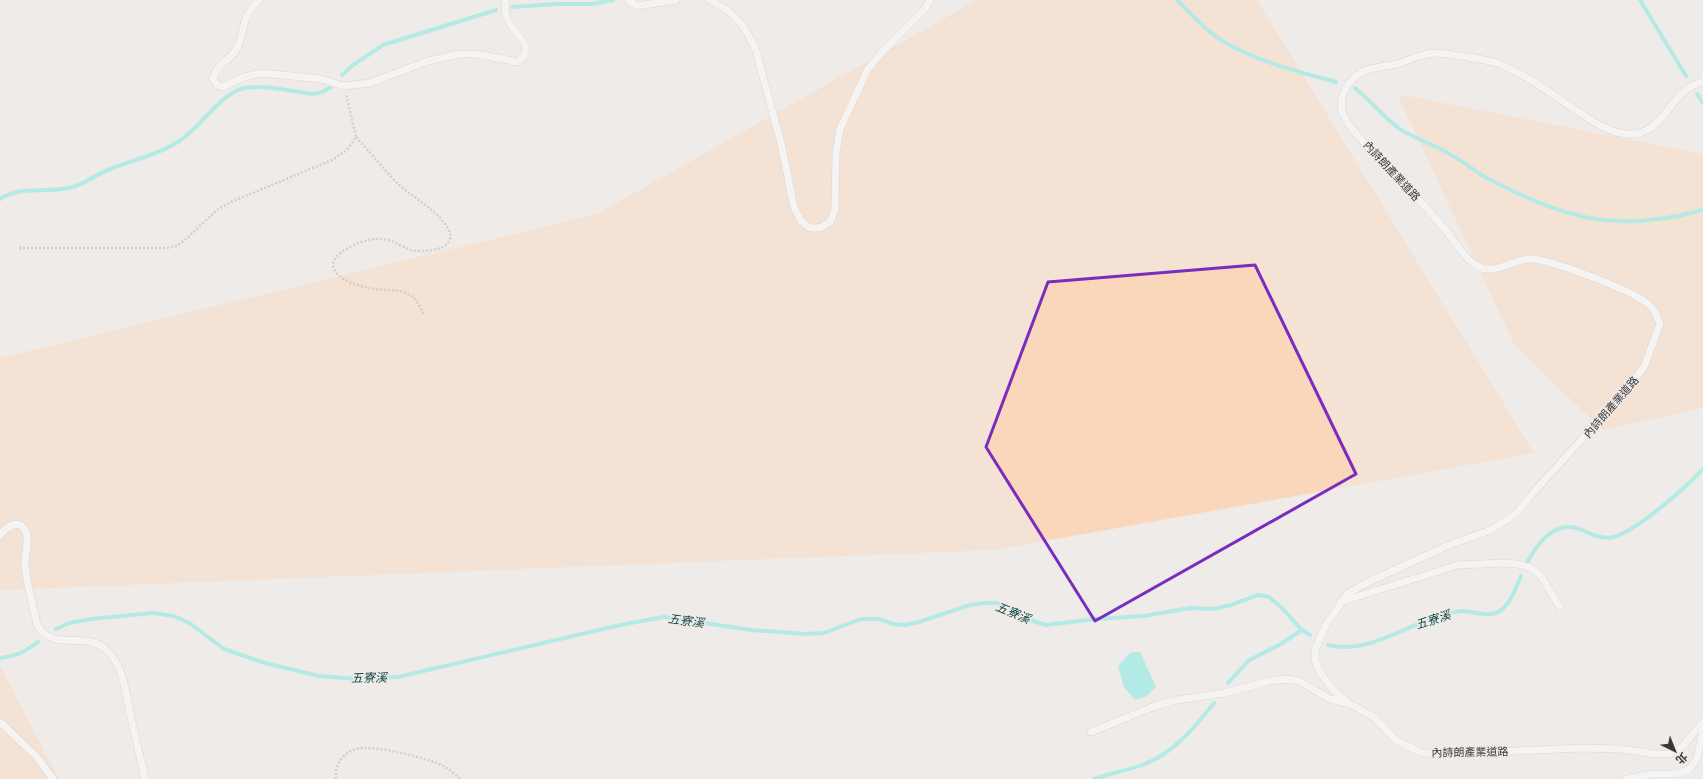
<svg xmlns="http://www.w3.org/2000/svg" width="1703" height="779" font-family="Quicksand,'Noto Sans TC',sans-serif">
	<rect width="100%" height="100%" fill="#efebe9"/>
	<g fill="#fad7bb">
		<polygon points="977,0 1257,0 1534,453 995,550 0,590 0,358 597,214"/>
		<polygon points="1397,94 1703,154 1703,408 1603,430 1515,346"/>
		<polygon points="0,666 59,779 0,779"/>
	</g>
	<polygon fill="#6de8e0" points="1131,652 1140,652 1156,687 1147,696 1135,700 1124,687 1118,666"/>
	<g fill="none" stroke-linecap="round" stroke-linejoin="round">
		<g stroke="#6de8e0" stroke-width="4">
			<path d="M1177,0C1192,15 1209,34 1228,44C1261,63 1300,72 1336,82"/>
			<polyline points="1640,0 1686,76"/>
			<polyline points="512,7 557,4 592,4 613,0"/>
			<polyline points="342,75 353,65 383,45 496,10"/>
			<path d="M1355,88C1370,100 1382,115 1397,127C1412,138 1431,143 1446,152C1460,159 1473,170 1487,178C1565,219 1616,234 1703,210"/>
			<polyline points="1697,94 1703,103"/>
			<path d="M0,199C22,184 51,195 76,186C87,182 97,174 108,170C131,160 156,156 176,143C199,130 214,101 238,90C257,82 293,92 313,94L322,92L331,87"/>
			<path d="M1528,561C1539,541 1557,519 1582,530C1591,534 1603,540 1614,537C1638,530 1685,488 1703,469"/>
			<polyline points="56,629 69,623 91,619 153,613 174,616 191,624 224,649 265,663 319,676 357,679 398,677 620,625 664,617 751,630 806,634 824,633 861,619 879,619 893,624 905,625 919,622 970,605 984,603 998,603 1030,620 1046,625 1095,619 1144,616 1190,608 1213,609 1231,605 1258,595 1269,597 1281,607 1302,630 1310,635"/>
			<path d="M1328,645C1368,655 1407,624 1444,615C1450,613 1457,611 1462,611C1474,611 1484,617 1496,613C1510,607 1515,589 1521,576"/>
			<path d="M0,658C16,656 25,652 38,642"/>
			<polyline points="1228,683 1248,661 1279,645 1302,630"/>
			<path d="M1094,779C1110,773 1126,771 1142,765C1173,754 1194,728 1214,703"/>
		</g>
		<defs>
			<g id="lane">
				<path d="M259,0C253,6 248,12 245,21C241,33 242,42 234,53C226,62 215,67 213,79L217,85L223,87L244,77L261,73L321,79L344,86L370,83L428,61L459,54H477L518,62L525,55L526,46C516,29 501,21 506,0"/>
				<polyline points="628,0 637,6 676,0"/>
				<polyline points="710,0 730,12 743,26 755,47 781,143 794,207 801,221 810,228 820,228 830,222 835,209 836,153 840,129 868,69 882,52 925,9 930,0"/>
				<path d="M1703,82C1667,90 1667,137 1626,134C1609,133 1591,120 1577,111C1551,94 1526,74 1497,63C1488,60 1477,59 1468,57C1457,56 1445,53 1434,53C1421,54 1409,60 1397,64C1383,67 1365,67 1354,78C1342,89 1337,105 1346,120C1353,133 1377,156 1388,167C1409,189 1429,210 1448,233C1457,244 1466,261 1479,267C1495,275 1512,260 1528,259C1549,258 1630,290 1647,303C1654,308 1657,316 1660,324L1644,367L1625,392L1531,495L1518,512L1491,530L1449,545L1364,584L1347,594L1326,625L1315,650V660L1321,674L1336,693L1348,703L1374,717L1397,741L1422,753L1457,754L1578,748L1621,749L1655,754H1669L1682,747L1703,722"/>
				<path d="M0,535C5,528 18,518 25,530C30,539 25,553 25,563C26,583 33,605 37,624C51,652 82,632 103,647C125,663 126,698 132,722C136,741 141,760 145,779"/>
				<polyline points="1340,602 1458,565 1504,563 1518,564 1531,568 1541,576 1560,607"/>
				<polyline points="0,722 36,756 53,779"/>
				<polyline points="1091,732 1155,706 1177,700 1225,693 1269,681 1287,679 1299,681 1330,699 1346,703"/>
				<polyline points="1627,779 1652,774 1674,774 1689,770 1697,758 1703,731"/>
			</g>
		</defs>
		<use href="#lane" stroke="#c0bdba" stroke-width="8"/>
		<g stroke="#aeaba9" stroke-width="2.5" stroke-dasharray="2 2" stroke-linecap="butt">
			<path d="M356,137C370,152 382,167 396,182C413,199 444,212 451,236C450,238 449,242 447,244C440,251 421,252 411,250C401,247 394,240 383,239C369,237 348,246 338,255C334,259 332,264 334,269C339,281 362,287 374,289C386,291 399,288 410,295C417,299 420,307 424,315"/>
			<polyline points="19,248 166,248 177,246 187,238 217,210 231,202 332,160 347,150 356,137 346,94"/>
			<path d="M336,779C334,765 343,753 356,749C371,744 429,758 443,766C449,769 455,775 460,779"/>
		</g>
		<use href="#lane" stroke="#fff" stroke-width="7"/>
	</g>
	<path d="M0 0H1703V779H0ZM1255,265L1356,474L1095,621L986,447L1048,282Z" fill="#efebe9" fill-opacity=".55" fill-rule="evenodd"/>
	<path fill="none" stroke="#7b2cbf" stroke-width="3" stroke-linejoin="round" d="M1255,265L1356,474L1095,621L986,447L1048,282Z"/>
	<g text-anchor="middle" stroke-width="3" stroke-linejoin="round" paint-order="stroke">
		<g font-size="11" fill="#3a3938" stroke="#efebe9">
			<text transform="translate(1392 171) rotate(47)" y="4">內詩朗產業道路</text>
			<text transform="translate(1611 407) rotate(-49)" y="4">內詩朗產業道路</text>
			<text transform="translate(1470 752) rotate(-1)" y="4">內詩朗產業道路</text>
		</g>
		<g font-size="12" font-style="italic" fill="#134a47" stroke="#efebe9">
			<text transform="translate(1013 613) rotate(23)" y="4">五寮溪</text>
			<text transform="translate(1433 620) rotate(-18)" y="4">五寮溪</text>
			<text transform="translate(686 621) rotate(8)" y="4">五寮溪</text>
			<text transform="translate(369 678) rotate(-1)" y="4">五寮溪</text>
		</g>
	</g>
	<g transform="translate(1675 751) rotate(137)" stroke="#efebe9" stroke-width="3" paint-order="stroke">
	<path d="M0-3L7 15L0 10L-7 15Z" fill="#3a3938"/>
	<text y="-6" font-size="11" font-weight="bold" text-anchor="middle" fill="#3a3938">北</text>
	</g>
</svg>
